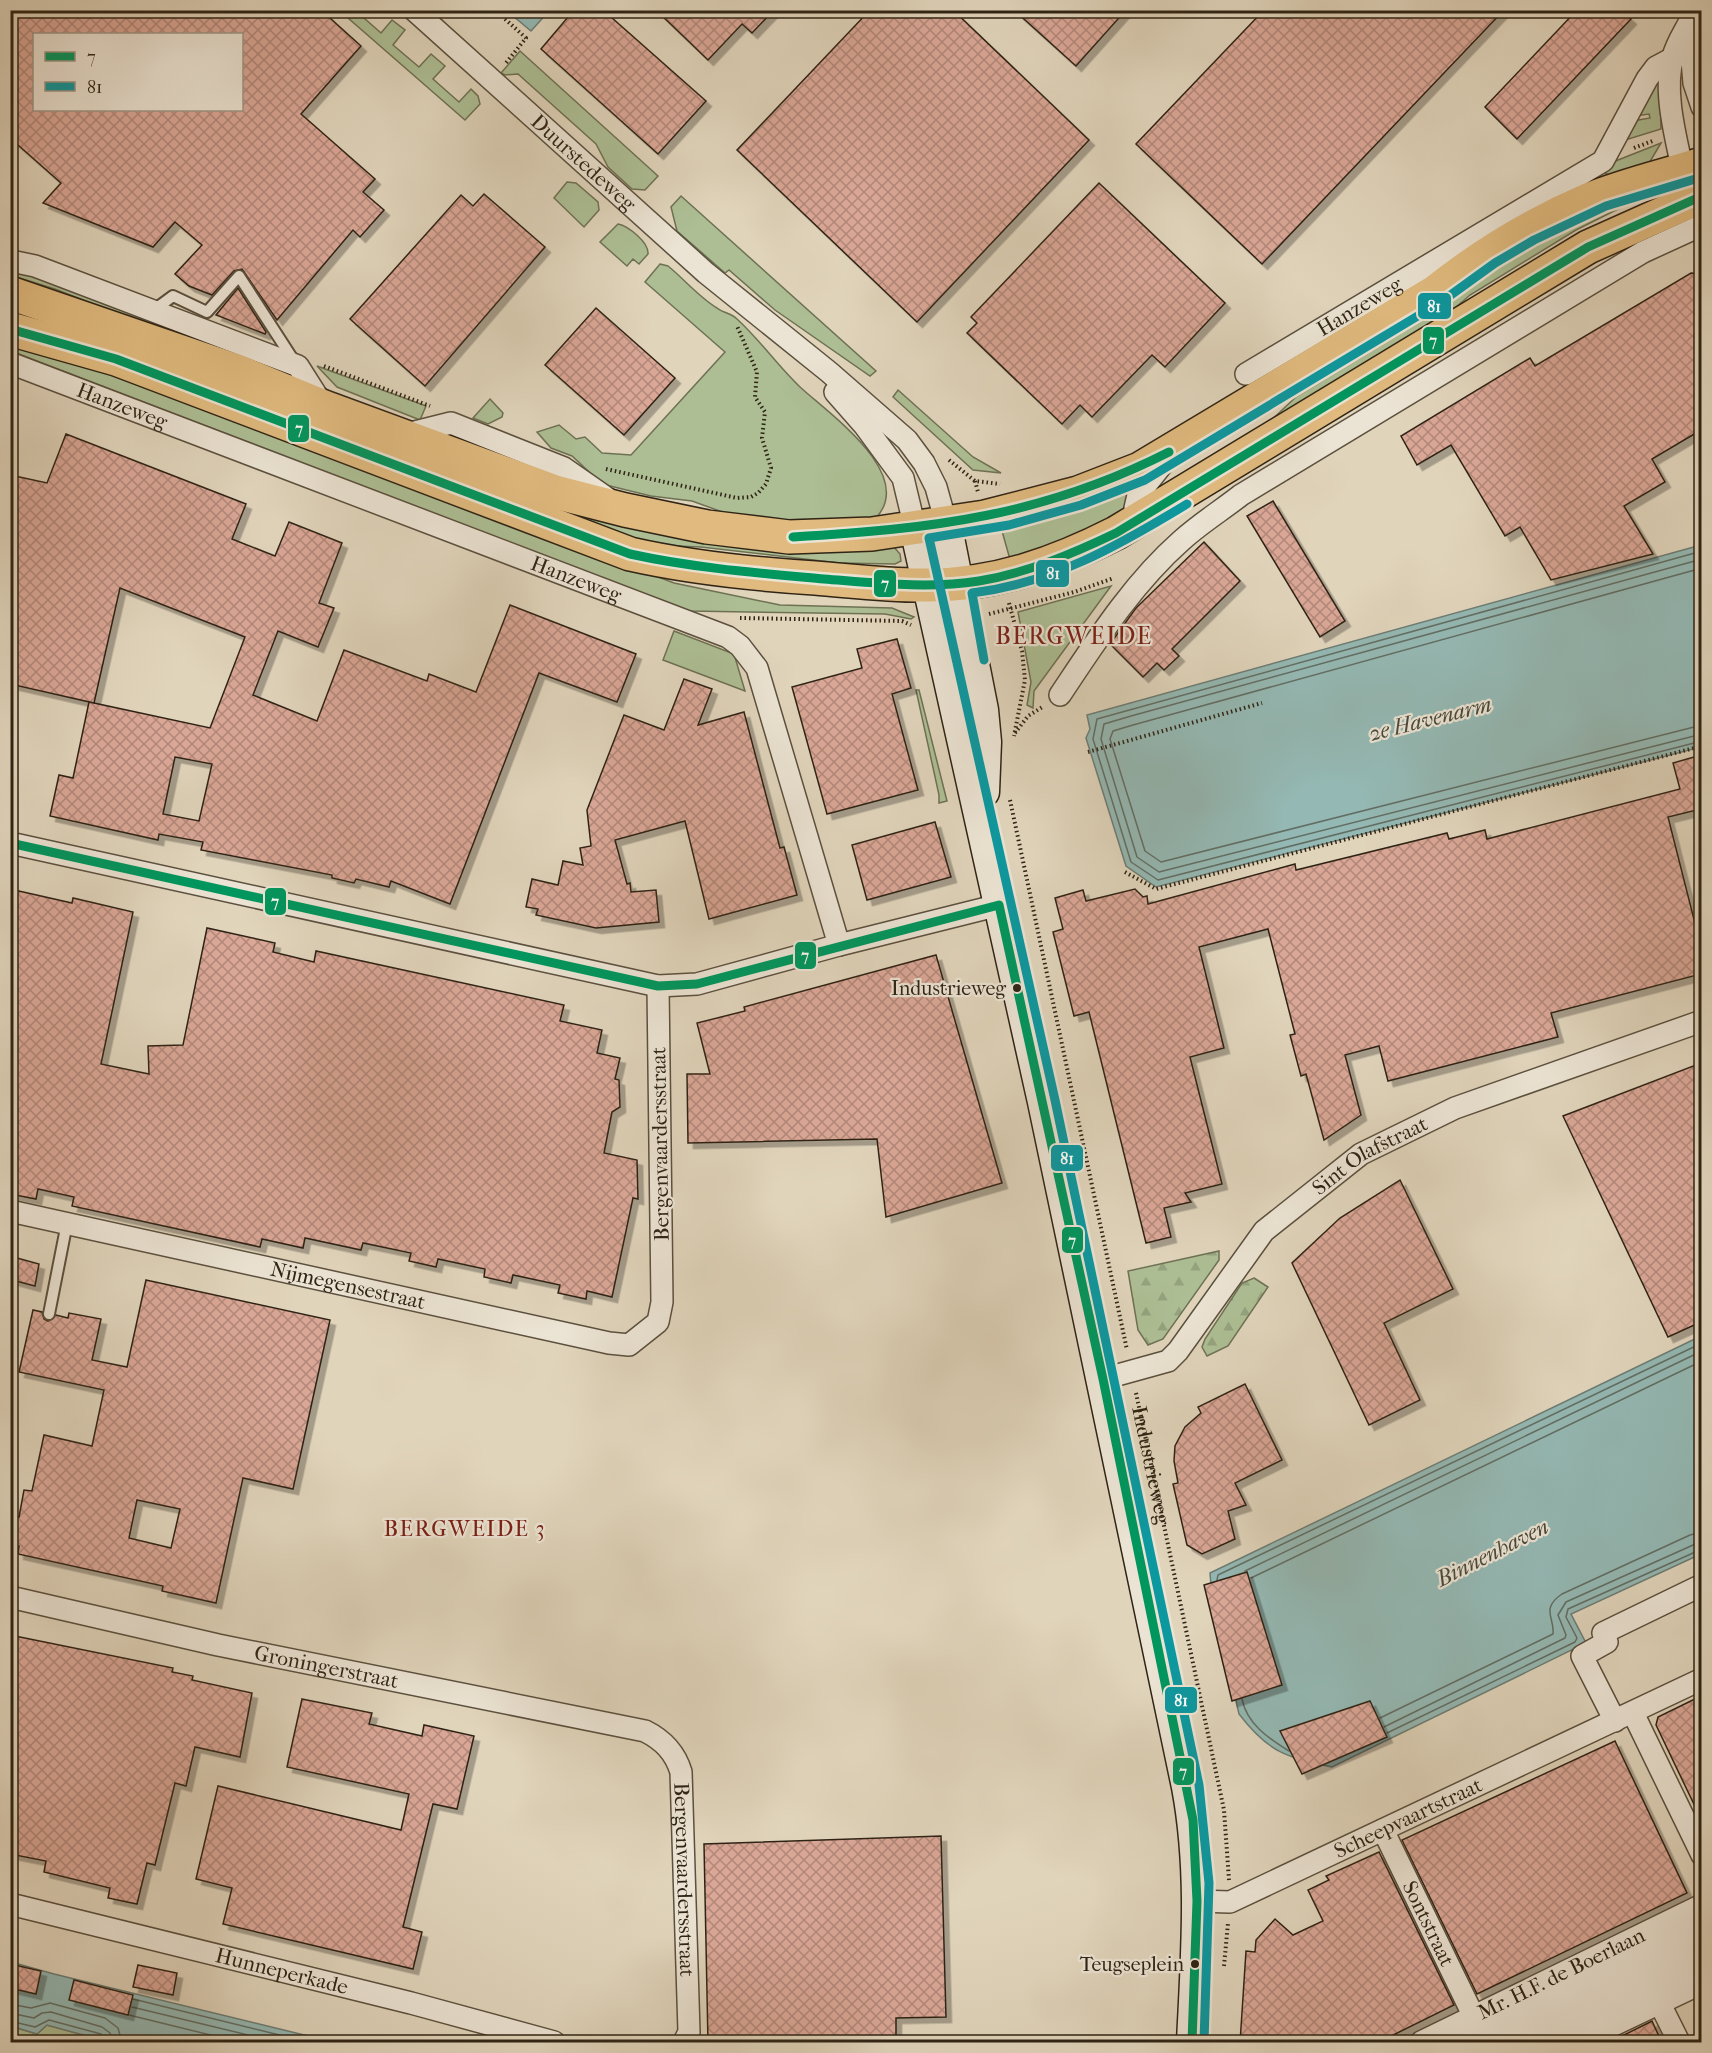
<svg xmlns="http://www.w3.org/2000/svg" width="1712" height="2053" font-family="'IM FELL French Canon',serif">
	<defs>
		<pattern id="forest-firs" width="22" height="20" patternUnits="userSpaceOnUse" patternTransform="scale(1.5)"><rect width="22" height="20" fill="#adbe94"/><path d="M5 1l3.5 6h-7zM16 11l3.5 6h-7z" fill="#95a37f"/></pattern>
		<pattern id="building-cross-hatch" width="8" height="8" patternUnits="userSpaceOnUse" patternTransform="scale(1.5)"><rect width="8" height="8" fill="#daa696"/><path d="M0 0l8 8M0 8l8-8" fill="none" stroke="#b18779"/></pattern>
		<filter id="shadow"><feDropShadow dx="5.5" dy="5.5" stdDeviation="0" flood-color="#0004"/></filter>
	</defs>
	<rect width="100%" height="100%" fill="#e0d4bb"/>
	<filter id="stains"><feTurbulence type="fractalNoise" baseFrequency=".00333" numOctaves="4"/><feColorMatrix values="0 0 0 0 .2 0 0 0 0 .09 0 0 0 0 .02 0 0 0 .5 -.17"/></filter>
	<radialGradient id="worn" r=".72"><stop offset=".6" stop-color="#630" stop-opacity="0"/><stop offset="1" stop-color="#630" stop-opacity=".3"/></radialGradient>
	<g fill="#adbe94" stroke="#6e7154" stroke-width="1.5">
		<polygon points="340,11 356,11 381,33 392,20 405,30 393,45 419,67 431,54 445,66 433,79 459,102 471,89 478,96 480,104 465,120"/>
		<polygon points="520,51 658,176 645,190 632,189 608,167 596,144 518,74 505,75 501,73"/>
		<polygon points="1660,79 1661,129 1622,141 1633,121 1650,118 1649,114 1635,116 1649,87"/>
		<polygon points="1661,143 1648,165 1614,178 1601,171 1613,162"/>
		<polygon points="567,182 576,183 598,202 599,210 584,227 554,198"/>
		<polygon points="681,196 876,371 870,376 775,310 729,270 725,273 677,231 671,207"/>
		<polygon points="1638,199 1576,230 1470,295 1426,333 1265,426 1297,396 1425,319 1464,284 1569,220"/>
		<path d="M618,224C628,226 649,242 648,254L639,264L633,259L627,266L600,242Z"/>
		<path d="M660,264L668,266C684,279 699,297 717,308C723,313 731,313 737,319C760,340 777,365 800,387C828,413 918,475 875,519L756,520L728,514L692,501L651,496L602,484L572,456L551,448L537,432L559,425L576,439L585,437L602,453L631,455L725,352L645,282Z"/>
		<polygon points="16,273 66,283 273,364 294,380 294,383 55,289 13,276"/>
		<polygon points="11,339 124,373 674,583 780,605 892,608 914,617 911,619 885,614 688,611 671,605 11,351"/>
		<polygon points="125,346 514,489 893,546 900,554 901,561 895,564 839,563 701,547 649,545"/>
		<polygon points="317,366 426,406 420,420 337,387"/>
		<polygon points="898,390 973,457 1001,473 973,470 893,397"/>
		<polygon points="490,399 503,413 502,417 488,424 473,418"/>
		<polygon points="1128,491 1130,495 1120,518 1011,563 1002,531 1057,517"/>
		<polygon points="1111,586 1034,691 1033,708 1027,705 1031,682 1018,612"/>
		<polygon points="674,631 734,654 745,691 663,660"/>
		<polygon points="916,690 919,690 947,801 939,803 939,795"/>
		<polygon points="47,2025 109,2042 10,2042 10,2026 37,2034"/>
	</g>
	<g fill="url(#forest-firs)" stroke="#6e7154" stroke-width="1.5">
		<polygon points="1219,1251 1219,1260 1163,1339 1148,1345 1138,1330 1128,1271"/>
		<polygon points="1254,1278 1268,1287 1228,1346 1207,1356 1202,1347 1205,1339 1242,1283"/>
	</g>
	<g fill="#94b8b3" stroke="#6c7d74" stroke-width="1.5">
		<polygon points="507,11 549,11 531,31"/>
		<polygon points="1701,545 1701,747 1156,887 1126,866 1086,738 1090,729 1087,715"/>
		<path d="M1701,1336V1554L1571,1614L1586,1643L1332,1767C1286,1757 1269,1753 1239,1714L1212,1597L1210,1573Z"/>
		<polygon points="11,1962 54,1974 333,2042 109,2042 47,2025 37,2034 11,2026"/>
	</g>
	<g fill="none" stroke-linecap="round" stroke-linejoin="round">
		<g stroke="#626e64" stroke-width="1.5">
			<polyline points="1702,551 1097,719 1093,739 1131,862 1158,880 1702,741"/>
			<polyline points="1702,559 1131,716 1104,724 1101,739 1137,857 1159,872 1702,734"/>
			<polyline points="1702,568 1133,725 1113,731 1110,739 1145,851 1161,862 1702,725"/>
			<polyline points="1245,1571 1702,1351"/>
			<polyline points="1251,1578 1702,1361"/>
			<polyline points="1217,1580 1218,1575 1702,1343"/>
			<path d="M1242,1699C1247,1724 1268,1738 1289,1751"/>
			<path d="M1380,1718L1553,1634C1555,1618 1540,1609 1562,1594L1690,1535L1702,1532"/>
			<polyline points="1384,1727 1565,1638 1566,1635 1558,1615 1566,1602 1702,1541"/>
			<polyline points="1387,1733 1575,1642 1577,1638 1566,1617 1568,1609 1702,1549"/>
			<polyline points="133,1999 308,2042"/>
			<polyline points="10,2004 31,2008 50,2003 105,2018 118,2028 122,2042"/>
			<polyline points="132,2007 277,2042"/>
			<polyline points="10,2013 34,2018 42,2013 51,2012 102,2027 110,2033 113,2042"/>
			<polyline points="129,2015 239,2042"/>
			<polyline points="10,2021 35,2027 49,2020 101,2034 105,2042"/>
		</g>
	</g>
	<g fill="url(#building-cross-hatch)" stroke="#2f2415" stroke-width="1.5" fill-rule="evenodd" filter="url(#shadow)">
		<path d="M10,10H321L361,46L301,114L375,179L363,192L384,210L360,237L353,230L277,320L242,269L234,271L212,295L189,286L175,274L202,245L175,222L153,247L43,203L61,183L10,138ZM34,34H242V110H34Z"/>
		<polygon points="574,10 603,10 706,101 658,154 541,49"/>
		<polygon points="656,10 774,10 752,33 742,24 708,60"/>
		<polygon points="870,10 953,10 1089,140 917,322 737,150"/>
		<polygon points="1014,10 1126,10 1076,66"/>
		<polygon points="1264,10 1504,10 1262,264 1136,144"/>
		<polygon points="1577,10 1621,10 1631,19 1517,139 1485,107"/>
		<polygon points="1099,183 1225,303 1165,367 1152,355 1092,417 1080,405 1062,424 967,333 977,323 971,317"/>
		<polygon points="484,194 545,247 425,386 350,319 461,195 473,206"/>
		<polygon points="1691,273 1701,274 1701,430 1652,459 1665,482 1624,506 1653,554 1551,580 1520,527 1505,536 1451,445 1417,465 1401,436 1530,358 1535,366"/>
		<polygon points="238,288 266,332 265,334 216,315"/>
		<polygon points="596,308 675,378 624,435 545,365"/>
		<path d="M66,434L246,504L232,539L275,556L289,522L342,543L319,603L334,608L318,647L278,631L253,695L317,721L344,650L427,681L429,674L476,692L510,605L636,654L617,702L539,673L450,904L391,881L389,887L356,879L354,883L332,878V875L201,850L203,842L159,834L158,840L50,816L59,775L73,778L89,702L210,728L245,637L120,588L94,703L10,684V475L47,483ZM175,757L212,764L199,821L163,814Z"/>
		<polygon points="1273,501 1345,621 1320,637 1247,516"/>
		<polygon points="1204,542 1240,581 1172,649 1179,656 1164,670 1157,663 1143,677 1110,644 1136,608"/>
		<polygon points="897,639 911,688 892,694 918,790 827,814 792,687 862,668 857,649"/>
		<polygon points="684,679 712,689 698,725 744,712 780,848 784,847 797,895 709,919 685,821 615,840 627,884 630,883 631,892 656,890 659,922 596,928 536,915 538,909 526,907 532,879 558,885 563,861 583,865 580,848 591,846 587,810 624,715 664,730"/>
		<polygon points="1701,755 1701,809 1668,817 1701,947 1701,974 1551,1013 1558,1037 1388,1081 1379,1046 1345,1055 1361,1115 1324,1140 1306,1074 1301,1076 1290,1035 1295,1034 1268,929 1199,947 1224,1048 1190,1057 1222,1184 1185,1193 1191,1202 1164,1208 1171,1237 1146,1243 1089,1012 1074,1016 1053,932 1063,929 1055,898 1083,890 1086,901 1135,889 1143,897 1147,896 1148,904 1295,864 1296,870 1447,833 1449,839 1485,830 1487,839 1680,789 1673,763"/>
		<polygon points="935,822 951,877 867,900 852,845"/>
		<polygon points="10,889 72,903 73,898 133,912 101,1064 149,1074 148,1046 183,1045 207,928 275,943 273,952 314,962 316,951 564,1005 560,1021 602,1030 597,1053 620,1058 615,1079 619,1080 620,1107 612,1112 604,1153 637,1160 638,1199 633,1198 612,1297 587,1291 586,1299 558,1293 560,1285 513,1275 511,1283 484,1277 485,1269 438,1259 436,1267 409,1261 411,1253 363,1243 361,1250 305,1238 303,1248 262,1239 260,1247 72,1206 74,1197 38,1189 36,1199 10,1194"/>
		<polygon points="936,955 1002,1183 886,1217 877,1139 688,1143 687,1074 710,1074 697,1023 745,1011 744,1007"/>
		<polygon points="1701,1063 1701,1322 1668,1337 1563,1116"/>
		<polygon points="1400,1180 1453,1289 1384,1323 1420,1400 1369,1425 1292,1263 1340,1218"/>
		<polygon points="17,1258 39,1264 35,1286 12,1280"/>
		<path d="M146,1280L330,1320L293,1489L243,1478L216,1603L162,1591L163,1586L18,1554L19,1546L10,1544V1515L19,1517L24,1490L32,1491L44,1435L92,1446L104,1390L19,1372L33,1310L42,1312L44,1319L48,1321L56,1315L68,1318L69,1313L101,1319L92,1360L127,1367ZM137,1500L180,1509L171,1548L129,1538Z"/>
		<polygon points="1245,1384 1282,1460 1235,1483 1246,1505 1228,1511 1235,1539 1202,1554 1187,1545 1173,1484 1178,1483 1174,1461 1175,1446 1185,1427 1201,1413 1198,1407"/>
		<polygon points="1247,1572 1282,1685 1232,1701 1204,1585"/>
		<polygon points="10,1635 173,1668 172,1672 193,1676 192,1680 252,1693 240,1757 195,1747 186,1786 175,1783 155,1865 147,1863 137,1904 108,1898 110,1888 44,1872 46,1861 10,1854"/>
		<polygon points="1701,1696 1701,1819 1656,1725 1658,1717"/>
		<polygon points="302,1699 372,1713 369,1724 422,1736 424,1725 474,1736 457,1809 433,1804 403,1927 422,1932 413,1969 223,1924 232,1888 196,1879 218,1786 401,1830 409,1794 287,1767"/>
		<polygon points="1370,1701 1387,1737 1302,1774 1280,1731"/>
		<polygon points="1615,1741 1687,1893 1477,1994 1402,1840"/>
		<polygon points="941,1836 946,2017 896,2018 896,2043 708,2043 704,1844"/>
		<polygon points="1379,1852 1454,2005 1377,2043 1240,2043 1246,1951 1255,1952 1256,1940 1275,1919 1293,1935 1323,1921 1308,1890 1329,1880 1326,1876"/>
		<polygon points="10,1964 41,1971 36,1994 10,1988"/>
		<polygon points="138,1965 177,1973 173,1995 133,1987"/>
		<polygon points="74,1980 133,1995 128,2015 69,2000"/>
		<polygon points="1652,2021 1662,2043 1608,2043"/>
	</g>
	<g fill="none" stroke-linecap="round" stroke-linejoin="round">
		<defs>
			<g id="lane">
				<polyline points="154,310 173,296 207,312 239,276 294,361"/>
				<polyline points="49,1314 67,1223"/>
			</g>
			<g id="street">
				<path id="s2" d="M414,10L706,273L829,372L907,440L924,463L936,487L946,523"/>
				<polyline points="1690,38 1694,83 1702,107"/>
				<path d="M1685,181C1678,145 1662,93 1673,57C1676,44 1685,31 1691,19"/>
				<polyline points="10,265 16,262 35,266 298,366 324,407"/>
				<path id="s3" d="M10,363L728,637L740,646L757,668L839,945"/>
				<path id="s4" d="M1246,374L1603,161L1647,79L1656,67L1690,49"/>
				<polyline points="835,392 864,425 903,478 915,528"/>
				<polyline points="403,435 451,423 564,468 607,498"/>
				<polyline points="1140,519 1135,508 1138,495 1165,461"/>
				<path d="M1060,695C1096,641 1133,583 1182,540C1201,523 1222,510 1241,495L1643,252L1702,225"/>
				<polyline points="10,843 658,986 697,984 839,945 999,905"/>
				<path id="s5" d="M10,1211L609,1343L629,1345L658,1322L662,1302L658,986"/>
				<path id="s6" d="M1103,1379L1168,1361L1178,1351L1264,1231L1361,1154L1455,1108L1702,1021"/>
				<path id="s7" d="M10,1597L218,1645L645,1731C663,1740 675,1752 681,1772L689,2032L684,2042"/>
				<polyline points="1633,1713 1702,1855"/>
				<polyline points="1615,1721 1582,1656 1607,1642 1603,1633 1702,1585"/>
				<path id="s8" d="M1383,1830L1474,2017"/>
				<path id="s9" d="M1197,1901L1230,1902L1702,1679"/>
				<path id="s10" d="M10,1904L411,2003L554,2042"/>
				<polyline points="1654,1992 1679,2042"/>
				<path id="s11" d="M1421,2042L1702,1905"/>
				<polyline points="1578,2042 1702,1983"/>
			</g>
			<g id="secondary">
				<polyline points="946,523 983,710 986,742 984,792"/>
				<path d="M915,528L1043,1102L1187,1787C1203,1872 1196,1957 1192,2042"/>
				<polyline points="1473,2042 1702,1932"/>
				<polyline points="1527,2042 1702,1958"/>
			</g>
			<g id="primary">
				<path d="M10,293L237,371L324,407L555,492L625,510L707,527L789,537L872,534L985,517L1078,493L1140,469L1435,292C1480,256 1534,223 1588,200C1624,185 1664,176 1702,164"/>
				<path d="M10,329L116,359L630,554C692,568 752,574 815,578C853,581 891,586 929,585C996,585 1057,563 1116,533L1588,247L1702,196"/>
			</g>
		</defs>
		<use href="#lane" stroke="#5b503e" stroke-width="14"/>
		<use href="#street" stroke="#5b503e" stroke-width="24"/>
		<use href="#secondary" stroke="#2f2415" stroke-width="33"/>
		<use href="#primary" stroke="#2f2415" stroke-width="36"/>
		<g stroke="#2f2415" stroke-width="4" stroke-dasharray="1.5 3" stroke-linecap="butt">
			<polyline points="495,10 526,38 506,63"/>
			<polyline points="1634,148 1655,140"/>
			<polyline points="324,366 430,406"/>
			<polyline points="949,460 975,481 1000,484"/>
			<polyline points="606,469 737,498 751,497 758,493 766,484 771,468 762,438 765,412 755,397 757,372 737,326"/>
			<polyline points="975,481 978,492"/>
			<polyline points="1009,603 1022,651 1025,680 1014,736"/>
			<polyline points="989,614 1074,592 1114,578"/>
			<polyline points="740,618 902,621 911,625"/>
			<polyline points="1015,733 1028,716 1044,706"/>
			<polyline points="1088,752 1262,703"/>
			<polyline points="1010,800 1127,1350"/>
			<polyline points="1125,872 1156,889 1702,746"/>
			<path id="s1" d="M1136,1393L1224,1810L1229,1880"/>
			<polyline points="1224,1966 1228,1923"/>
		</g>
		<use href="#lane" stroke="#ebe3d3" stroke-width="10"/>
		<use href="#street" stroke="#ebe3d3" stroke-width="21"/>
		<use href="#secondary" stroke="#ebe3d3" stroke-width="30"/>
		<use href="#primary" stroke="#e0ba7e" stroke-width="33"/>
		<defs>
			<g id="bus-1">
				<path d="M10,329L116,359L630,554C694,568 759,573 824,579C876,583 928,589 979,581C1027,573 1072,554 1116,533L1588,247L1702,196"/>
				<path d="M793,537C932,529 1043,516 1169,452"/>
				<polyline points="10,843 658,986 697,984 999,905 1103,1379 1193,1820 1197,1901 1192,2042"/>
			</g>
			<g id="bus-2">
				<path d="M984,660L972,593C1053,583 1118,546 1187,504"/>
				<polyline points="1204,2042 1209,1883 1199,1785 1055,1100 929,538 1009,525 1081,505 1145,480 1441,302 1495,263 1534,240 1606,206 1702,177"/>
			</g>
		</defs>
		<use href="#bus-1" stroke="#ebe3d3" stroke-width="14"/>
		<use href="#bus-2" stroke="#ebe3d3" stroke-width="14"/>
		<use href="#bus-1" stroke="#00965e" stroke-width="9"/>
		<use href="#bus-2" stroke="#0c989f" stroke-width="9"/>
	</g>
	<g fill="#2f2415" stroke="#ebe3d3" stroke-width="2">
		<circle cx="1017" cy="988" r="5"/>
		<circle cx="1195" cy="1964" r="5"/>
	</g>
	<g text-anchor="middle" stroke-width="4.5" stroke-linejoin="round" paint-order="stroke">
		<g font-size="20" fill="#2f2415" stroke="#ebe3d3" text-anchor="end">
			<text x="1006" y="995">Industrieweg</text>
			<text x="1184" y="1971">Teugseplein</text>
		</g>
		<g font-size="21" fill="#2f2415" stroke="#ebe3d3">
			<text dy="7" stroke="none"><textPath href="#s2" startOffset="228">Duurstedeweg</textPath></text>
			<text dy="7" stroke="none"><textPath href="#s4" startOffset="132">Hanzeweg</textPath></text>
			<text dy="7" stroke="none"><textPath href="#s3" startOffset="120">Hanzeweg</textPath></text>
			<text dy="7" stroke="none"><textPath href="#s3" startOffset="606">Hanzeweg</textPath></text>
			<text transform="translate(660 1144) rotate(-91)" y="7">Bergenvaardersstraat</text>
			<text dy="7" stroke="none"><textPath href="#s6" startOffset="360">Sint Olafstraat</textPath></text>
			<text dy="7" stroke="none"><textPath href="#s5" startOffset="346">Nijmegensestraat</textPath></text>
			<text dy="7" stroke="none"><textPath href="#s1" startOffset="74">Industrieweg</textPath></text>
			<text dy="7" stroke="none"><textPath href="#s7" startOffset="324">Groningerstraat</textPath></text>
			<text dy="7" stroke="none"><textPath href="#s9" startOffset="230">Scheepvaartstraat</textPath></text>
			<text dy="7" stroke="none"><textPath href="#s7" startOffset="813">Bergenvaardersstraat</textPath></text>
			<text dy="7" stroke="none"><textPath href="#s8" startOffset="104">Sontstraat</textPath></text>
			<text dy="7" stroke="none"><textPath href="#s10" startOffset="280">Hunneperkade</textPath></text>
			<text dy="7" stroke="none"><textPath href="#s11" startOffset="156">Mr. H.F. de Boerlaan</textPath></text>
		</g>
		<g font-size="22" font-style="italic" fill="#48493c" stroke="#ebe3d3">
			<text transform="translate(1430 718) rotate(-14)" y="8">2e Havenarm</text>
			<text transform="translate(1492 1552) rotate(-27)" y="8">Binnenhaven</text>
		</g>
		<g font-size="22" letter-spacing="1.5" fill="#7a1f14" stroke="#ebe3d3">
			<text x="465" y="1536">BERGWEIDE 3</text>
		</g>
		<g font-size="24" letter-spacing="1.5" fill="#7a1f14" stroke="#ebe3d3">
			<text x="1074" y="644">BERGWEIDE</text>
		</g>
	</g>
	<g stroke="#ebe3d3" stroke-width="2">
		<rect x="1417" y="292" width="35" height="28" rx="6" fill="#0c989f"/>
		<rect x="1422" y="326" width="23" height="29" rx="6" fill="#00965e"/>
		<rect x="287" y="414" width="23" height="29" rx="6" fill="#00965e"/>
		<rect x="1035" y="559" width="35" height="29" rx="6" fill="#0c989f"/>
		<rect x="873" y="569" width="24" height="29" rx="6" fill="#00965e"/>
		<rect x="264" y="887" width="23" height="29" rx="6" fill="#00965e"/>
		<rect x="794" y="941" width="23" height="29" rx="6" fill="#00965e"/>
		<rect x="1050" y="1144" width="34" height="28" rx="6" fill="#0c989f"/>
		<rect x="1061" y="1226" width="23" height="28" rx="6" fill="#00965e"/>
		<rect x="1164" y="1686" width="34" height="28" rx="6" fill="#0c989f"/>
		<rect x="1172" y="1757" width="23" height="29" rx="6" fill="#00965e"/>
	</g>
	<g font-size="16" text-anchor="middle" font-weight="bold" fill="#fff">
		<text x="1434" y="312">81</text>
		<text x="1433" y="346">7</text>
		<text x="299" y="434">7</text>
		<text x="1053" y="579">81</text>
		<text x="885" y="589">7</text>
		<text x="275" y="907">7</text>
		<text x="805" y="961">7</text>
		<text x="1067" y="1164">81</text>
		<text x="1072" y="1246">7</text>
		<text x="1181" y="1706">81</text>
		<text x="1183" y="1777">7</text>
	</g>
	<rect width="1712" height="2053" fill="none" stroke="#e0d4bb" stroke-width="36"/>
	<rect x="12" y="12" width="1688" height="2029" fill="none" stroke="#2f2415" stroke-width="3"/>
	<rect x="18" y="18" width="1676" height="2017" fill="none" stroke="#2f2415" stroke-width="1.5"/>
	<rect x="33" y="33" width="210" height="78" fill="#ebe3d3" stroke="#a09787" stroke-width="1.5"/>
	<rect x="45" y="52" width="30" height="9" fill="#00965e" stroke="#a09787" stroke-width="1.5"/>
	<text x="87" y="63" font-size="18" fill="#2f2415">7</text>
	<rect x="45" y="82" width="30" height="9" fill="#0c989f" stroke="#a09787" stroke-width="1.5"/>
	<text x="87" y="93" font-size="18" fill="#2f2415">81</text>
	<rect width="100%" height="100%" filter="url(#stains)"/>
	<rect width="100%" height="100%" fill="url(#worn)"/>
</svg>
